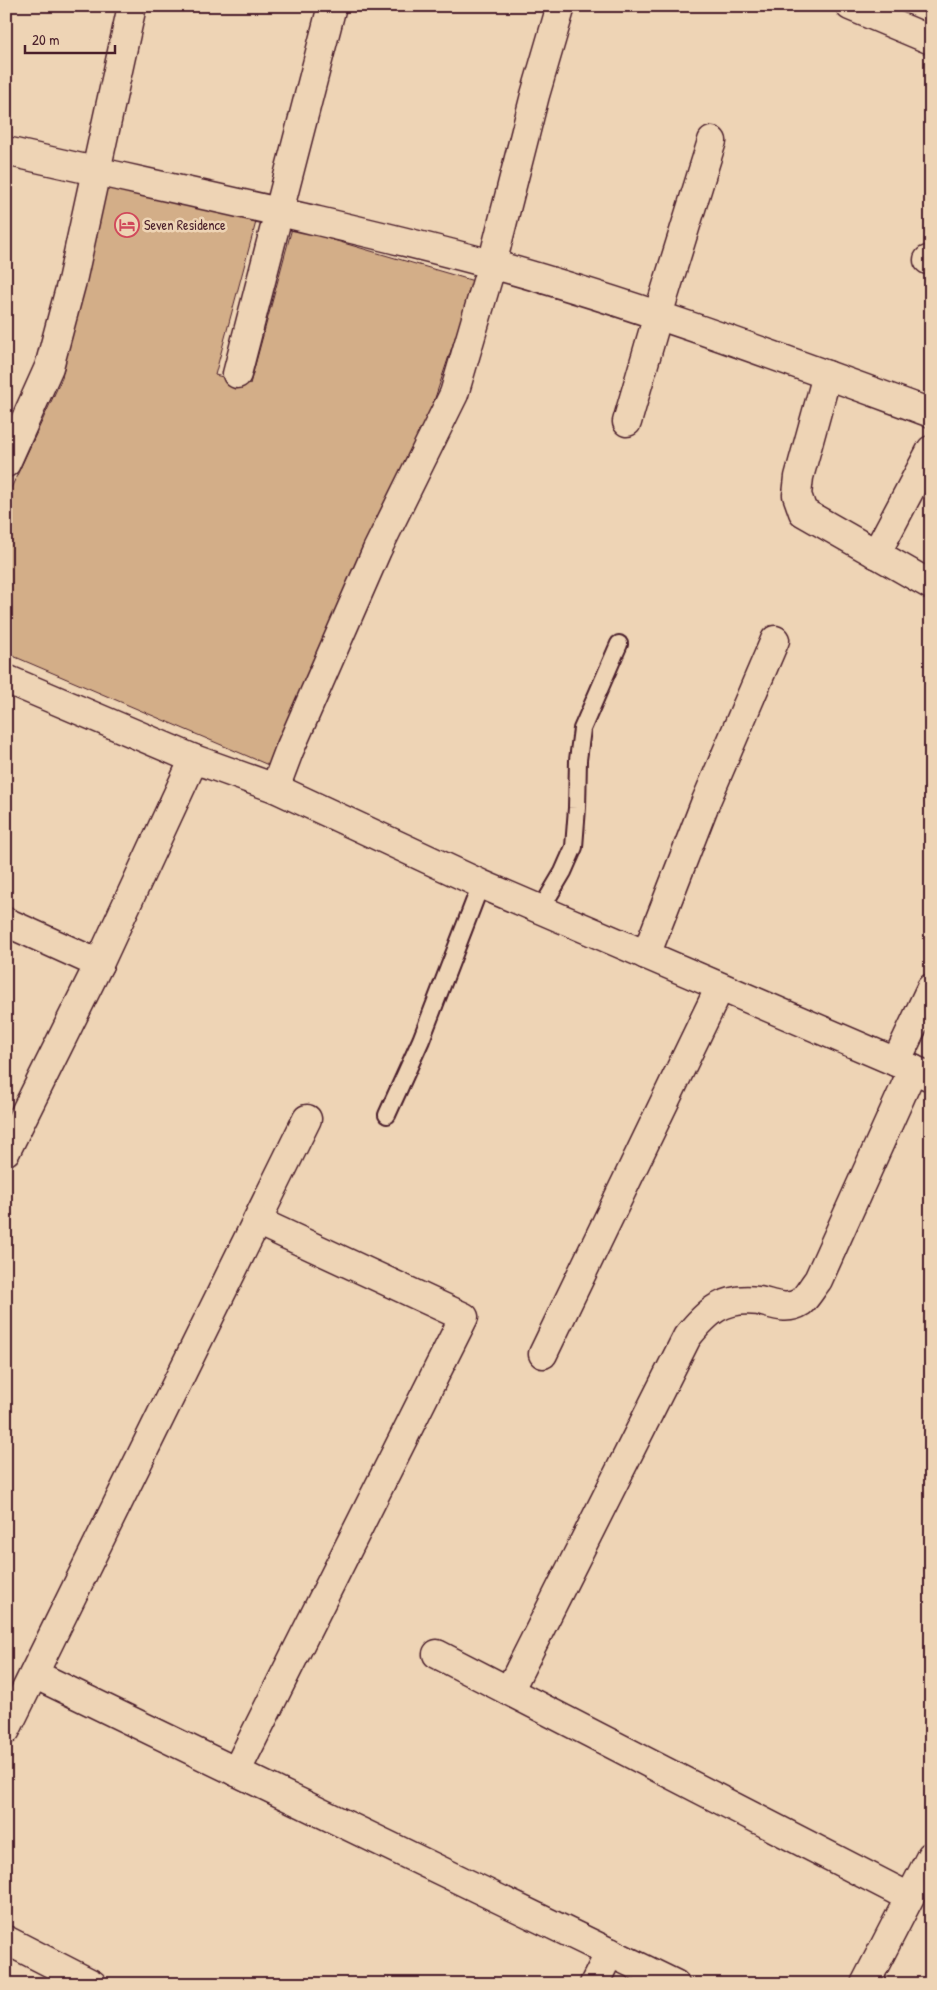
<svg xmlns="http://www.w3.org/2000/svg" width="937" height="1990" font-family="'Patrick Hand',sans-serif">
	<rect width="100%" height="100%" fill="#eed4b5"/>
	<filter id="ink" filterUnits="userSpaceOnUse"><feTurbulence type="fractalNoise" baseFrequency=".02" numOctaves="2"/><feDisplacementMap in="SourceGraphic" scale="10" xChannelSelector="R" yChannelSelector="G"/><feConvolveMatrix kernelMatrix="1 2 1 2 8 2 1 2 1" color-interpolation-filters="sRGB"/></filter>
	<g filter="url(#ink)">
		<polygon fill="#d3ae88" stroke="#4a1f2b" points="102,184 256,222 215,375 250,384 292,228 474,281 416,455 273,767 6,653 6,499 62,378"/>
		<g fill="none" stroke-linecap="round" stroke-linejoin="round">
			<defs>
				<g id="lane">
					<polyline points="541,909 563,872 574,847 577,808 578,760 582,729 619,644"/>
					<polyline points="387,1115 421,1040 481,884"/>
				</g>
				<g id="street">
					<polyline points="850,6 931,40"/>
					<path d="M6,151C168,188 331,221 491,264C640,305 786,360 931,413"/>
					<polyline points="928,260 931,260"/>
					<polyline points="237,374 332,6"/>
					<polyline points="827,375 799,477 797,495 803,512 931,585"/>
					<polyline points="627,422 658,315 712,141"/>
					<polyline points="6,463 49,367 72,281 132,6"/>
					<polyline points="876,554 931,450"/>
					<polyline points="275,788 289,751 377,550 454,394 492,264 535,95 561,6"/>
					<polyline points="6,922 99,964"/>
					<polyline points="646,955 706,801 775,640"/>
					<polyline points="896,1062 931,988"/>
					<polyline points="6,1151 99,964 194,759"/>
					<polyline points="543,1354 720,987"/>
					<polyline points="437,1654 909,1897"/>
					<polyline points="34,1674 675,1984"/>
					<path d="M509,1691L687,1337C707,1312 723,1296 759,1301C773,1304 787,1311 801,1302C807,1297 813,1286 818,1280L913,1069"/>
					<polyline points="6,1730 307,1119"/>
					<polyline points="236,1772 464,1317 257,1221"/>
					<polyline points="6,1940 92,1984"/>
					<polyline points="594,1984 610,1952"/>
				</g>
				<g id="secondary">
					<polyline points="6,679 194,759 275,788 481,884 931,1077"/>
					<polyline points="865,1984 931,1856"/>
				</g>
			</defs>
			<use href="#lane" stroke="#4a1f2b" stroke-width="20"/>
			<use href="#street" stroke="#4a1f2b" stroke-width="31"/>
			<use href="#secondary" stroke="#4a1f2b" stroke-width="31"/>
			<use href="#lane" stroke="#eed4b5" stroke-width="16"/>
			<use href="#street" stroke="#eed4b5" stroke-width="28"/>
			<use href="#secondary" stroke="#eed4b5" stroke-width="28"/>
		</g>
	</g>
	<defs>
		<symbol id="hotel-ring" viewBox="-11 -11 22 22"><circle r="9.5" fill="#eed4b5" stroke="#d1495b" stroke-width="1.5"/><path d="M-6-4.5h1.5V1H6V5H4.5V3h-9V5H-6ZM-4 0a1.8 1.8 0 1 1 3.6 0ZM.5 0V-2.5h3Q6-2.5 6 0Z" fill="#d1495b"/></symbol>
	</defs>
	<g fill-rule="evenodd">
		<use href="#hotel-ring" x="113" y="211" width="28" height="28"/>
	</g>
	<g text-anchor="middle" stroke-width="5" stroke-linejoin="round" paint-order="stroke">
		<g font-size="14" fill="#4a1f2b" stroke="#eed4b5" text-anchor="start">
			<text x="144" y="230">Seven Residence</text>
		</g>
	</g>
	<rect width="937" height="1990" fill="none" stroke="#eed4b5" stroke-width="25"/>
	<rect x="12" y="12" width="912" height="1965" fill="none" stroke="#4a1f2b" stroke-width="2" filter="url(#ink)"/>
	<path d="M25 45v8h90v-8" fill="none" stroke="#4a1f2b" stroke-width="2.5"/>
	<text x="32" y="45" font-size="15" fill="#4a1f2b" stroke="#eed4b5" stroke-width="4" paint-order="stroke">20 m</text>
</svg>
